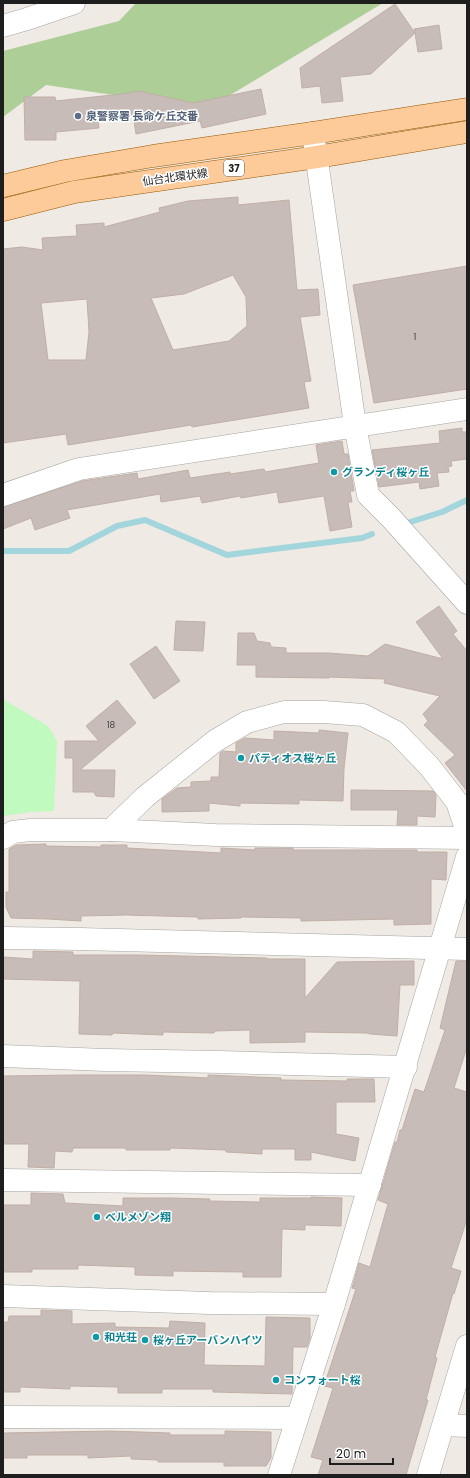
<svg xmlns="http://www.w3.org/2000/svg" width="470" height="1478" font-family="Poppins,'Noto Sans JP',sans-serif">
	<rect width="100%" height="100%" fill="#efeae3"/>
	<polygon fill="#adcf97" points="136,3 383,3 207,109 46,85 3,117 3,51 119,21"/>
	<polygon fill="#c0fabf" points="3,699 48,726 57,741 54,811 31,812 3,816"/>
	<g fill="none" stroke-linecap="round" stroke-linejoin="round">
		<g stroke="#a3d5dd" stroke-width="6">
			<polyline points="407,523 442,512 467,500"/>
			<polyline points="3,551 69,551 117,526 145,520 227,555 362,538 372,534"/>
		</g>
	</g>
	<g fill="#c7bcb7" stroke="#c1afa6" fill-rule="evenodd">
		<polygon points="395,4 415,33 414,29 439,25 442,49 418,52 415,33 371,74 340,77 343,101 322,103 320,86 302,88 300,68"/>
		<polygon points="261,89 266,114 202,128 200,121 136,134 133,115 98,118 99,128 56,132 56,140 25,140 24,97 55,97 56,101 122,94 139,91 193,103"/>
		<path d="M238,197V205L289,200L297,290L318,289L320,315L300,317L311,381L304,382L309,408L192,427L191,425L68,445L66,434L3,443V249L22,247L43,250L42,238L77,236L76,225L104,223V227L160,212L159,208L188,201ZM233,275L246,297L247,326L229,341L173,350L151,298L184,294ZM87,299L89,332L86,360H48L41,303Z"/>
		<polygon points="467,266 467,389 374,403 353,285"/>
		<polygon points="462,428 462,432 467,432 467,459 451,461 452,466 448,467 449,472 437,473 439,486 420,489 419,482 379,487 372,450 440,443 439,431"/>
		<polygon points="342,441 344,454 348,454 354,491 350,491 352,502 348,502 352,527 330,531 324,496 279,503 277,492 241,498 240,496 202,503 200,496 161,502 160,494 67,510 70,518 35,530 31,518 3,529 3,507 82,481 137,473 138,479 188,470 190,478 230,472 230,474 264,469 265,472 319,463 316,445"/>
		<polygon points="439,606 457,631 453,634 467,651 467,791 445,763 455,755 424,725 428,721 423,714 440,696 384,683 385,679 329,677 329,678 256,677 256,665 237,665 238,633 254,633 257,641 270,643 271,647 286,648 286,653 329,653 368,656 385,644 443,659 416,622"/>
		<polygon points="176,621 205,622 203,651 174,650"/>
		<polygon points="156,646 180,681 154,699 130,664"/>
		<polygon points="117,700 136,723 80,770 115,770 114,797 96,796 94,792 73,792 73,758 65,758 65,741 99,741 86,726"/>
		<polygon points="319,730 348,733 344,768 343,801 299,800 299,804 240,803 240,806 209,803 209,811 162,812 162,799 177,788 191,787 191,782 211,781 211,777 219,777 220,753 223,751 236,752 236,743 245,738 274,740 274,731 319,733"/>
		<polygon points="351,790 433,791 436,795 435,817 417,816 417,825 397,825 398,810 351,810"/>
		<polygon points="46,844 46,846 101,847 101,845 127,845 127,848 221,853 221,848 255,850 255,848 293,848 293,850 417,850 417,852 447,852 446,880 431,879 431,924 394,925 394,919 301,921 301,918 241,917 241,918 198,919 198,917 126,915 81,916 81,921 48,919 11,918 6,907 6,892 9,892 9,849 16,845"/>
		<polygon points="33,951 73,952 73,955 139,955 267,958 267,959 305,959 305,998 337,962 414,961 414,985 400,985 397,1036 370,1034 367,1033 305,1032 305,1042 250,1043 250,1030 215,1031 214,1033 163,1032 163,1035 113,1033 112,1035 79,1034 80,981 3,979 3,957 33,959"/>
		<polygon points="456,961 467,961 467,1047 454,1088 467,1092 467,1219 451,1268 461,1271 454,1294 453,1293 435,1357 437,1358 426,1400 428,1400 406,1475 318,1475 323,1460 311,1457 333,1388 324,1386 356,1289 352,1288 359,1263 370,1267 388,1204 378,1200 395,1142 397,1142 400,1130 402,1130 415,1089 424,1092 445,1030 440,1028"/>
		<polygon points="77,1075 146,1075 208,1078 208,1075 281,1078 281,1080 347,1081 347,1079 374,1079 375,1102 336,1102 336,1134 359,1138 355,1161 311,1152 311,1160 295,1160 295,1149 262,1149 262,1154 226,1152 226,1150 170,1148 170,1150 126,1150 126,1148 73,1148 72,1152 55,1151 54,1168 28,1167 29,1144 3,1144 3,1076"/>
		<polygon points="31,1193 63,1194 65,1203 123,1206 123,1198 170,1198 210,1199 209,1201 260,1202 260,1198 311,1198 311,1197 342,1198 341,1226 305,1225 305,1230 282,1229 281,1277 243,1277 243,1272 173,1271 173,1276 135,1275 135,1267 78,1265 78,1269 32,1269 32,1272 3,1272 3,1205 31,1205"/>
		<polygon points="41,1310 72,1311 72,1324 115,1323 115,1327 169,1328 170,1321 205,1323 204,1365 265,1366 266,1317 310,1318 310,1338 307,1347 293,1347 292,1394 213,1392 213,1389 162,1389 162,1393 118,1393 118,1387 70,1386 70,1389 20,1387 20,1392 3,1392 3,1322 8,1322 9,1316 41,1316"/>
		<polygon points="110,1431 170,1433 170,1435 225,1435 225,1431 271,1432 271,1458 266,1466 224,1466 224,1462 158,1462 158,1460 131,1459 131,1456 88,1458 88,1455 27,1455 27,1458 3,1458 3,1433"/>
	</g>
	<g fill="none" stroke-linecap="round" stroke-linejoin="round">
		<defs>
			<g id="minor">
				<polyline points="313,133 355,425 368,495 391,518 467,603"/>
				<polyline points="3,495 79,469 467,409"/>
				<polyline points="111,830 145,797 215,741 247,722 284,712 324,712 363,715 396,732 429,766 457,802 467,832"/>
				<polyline points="3,838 13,832 30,830 111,830 216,835 467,838"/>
				<polyline points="3,938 80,939 467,949"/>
				<polyline points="3,1056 105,1060 221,1062 406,1067"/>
				<polyline points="3,1180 370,1185"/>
				<polyline points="3,1296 209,1303 334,1304"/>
				<polyline points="3,1417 297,1418"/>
				<polyline points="444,1425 467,1426"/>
				<polyline points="279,1475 334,1304 467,857"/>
				<polyline points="428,1475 467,1346"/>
			</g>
			<polyline id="tertiary" points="3,26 27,19 74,3"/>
			<g id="primary">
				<polyline points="3,186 65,171 153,156 313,133 467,109"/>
				<polyline points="3,210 74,192 317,157 467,132"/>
			</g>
		</defs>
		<use href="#minor" stroke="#a5a5a5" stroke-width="23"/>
		<use href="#tertiary" stroke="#a5a5a5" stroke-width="23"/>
		<use href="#primary" stroke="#975800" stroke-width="23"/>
		<use href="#minor" stroke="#fff" stroke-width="22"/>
		<use href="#tertiary" stroke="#fff" stroke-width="22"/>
		<use href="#primary" stroke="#fdca9a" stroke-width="22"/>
	</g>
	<circle fill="#5c6f8a" stroke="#fff" stroke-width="1.5" cx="78" cy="116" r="4"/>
	<g fill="#0f9aa8" stroke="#fff" stroke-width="1.5">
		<circle cx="334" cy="472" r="4"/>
		<circle cx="241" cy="758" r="4"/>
		<circle cx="97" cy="1217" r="4"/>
		<circle cx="96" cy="1337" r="4"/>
		<circle cx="145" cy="1340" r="4"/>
		<circle cx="276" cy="1380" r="4"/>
	</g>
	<g text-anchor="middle" stroke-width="3" stroke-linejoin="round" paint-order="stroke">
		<g font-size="9" fill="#484644">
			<text x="415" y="340">1</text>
			<text x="111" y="728">18</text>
		</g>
		<rect fill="#fff" stroke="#626262" stroke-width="1" x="224" y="160" width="20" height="16" rx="3"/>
		<g font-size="10" font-weight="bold" fill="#1e1e1e">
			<text x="234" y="172">37</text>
		</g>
		<g font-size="11" font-weight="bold" fill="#4e5e75" stroke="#fff" text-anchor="start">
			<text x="86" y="120">泉警察署 長命ケ丘交番</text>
		</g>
		<g font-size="11" fill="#1e1e1e" stroke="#fff">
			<text transform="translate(175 177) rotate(-8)" y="4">仙台北環状線</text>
		</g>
		<g font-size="11" font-weight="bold" fill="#0d838f" stroke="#fff" text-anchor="start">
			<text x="342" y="476">グランディ桜ヶ丘</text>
			<text x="249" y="762">パティオス桜ヶ丘</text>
			<text x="105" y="1221">ベルメゾン翔</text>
			<text x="104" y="1341">和光荘</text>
			<text x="153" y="1344">桜ヶ丘アーバンハイツ</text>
			<text x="284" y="1384">コンフォート桜</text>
		</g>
	</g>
	<rect width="470" height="1478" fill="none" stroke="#1e1e1e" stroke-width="8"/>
	<path d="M330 1458v6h63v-6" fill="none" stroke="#1e1e1e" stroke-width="2"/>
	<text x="336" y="1458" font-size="12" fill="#1e1e1e" stroke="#ffffff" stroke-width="3" paint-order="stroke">20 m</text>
</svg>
